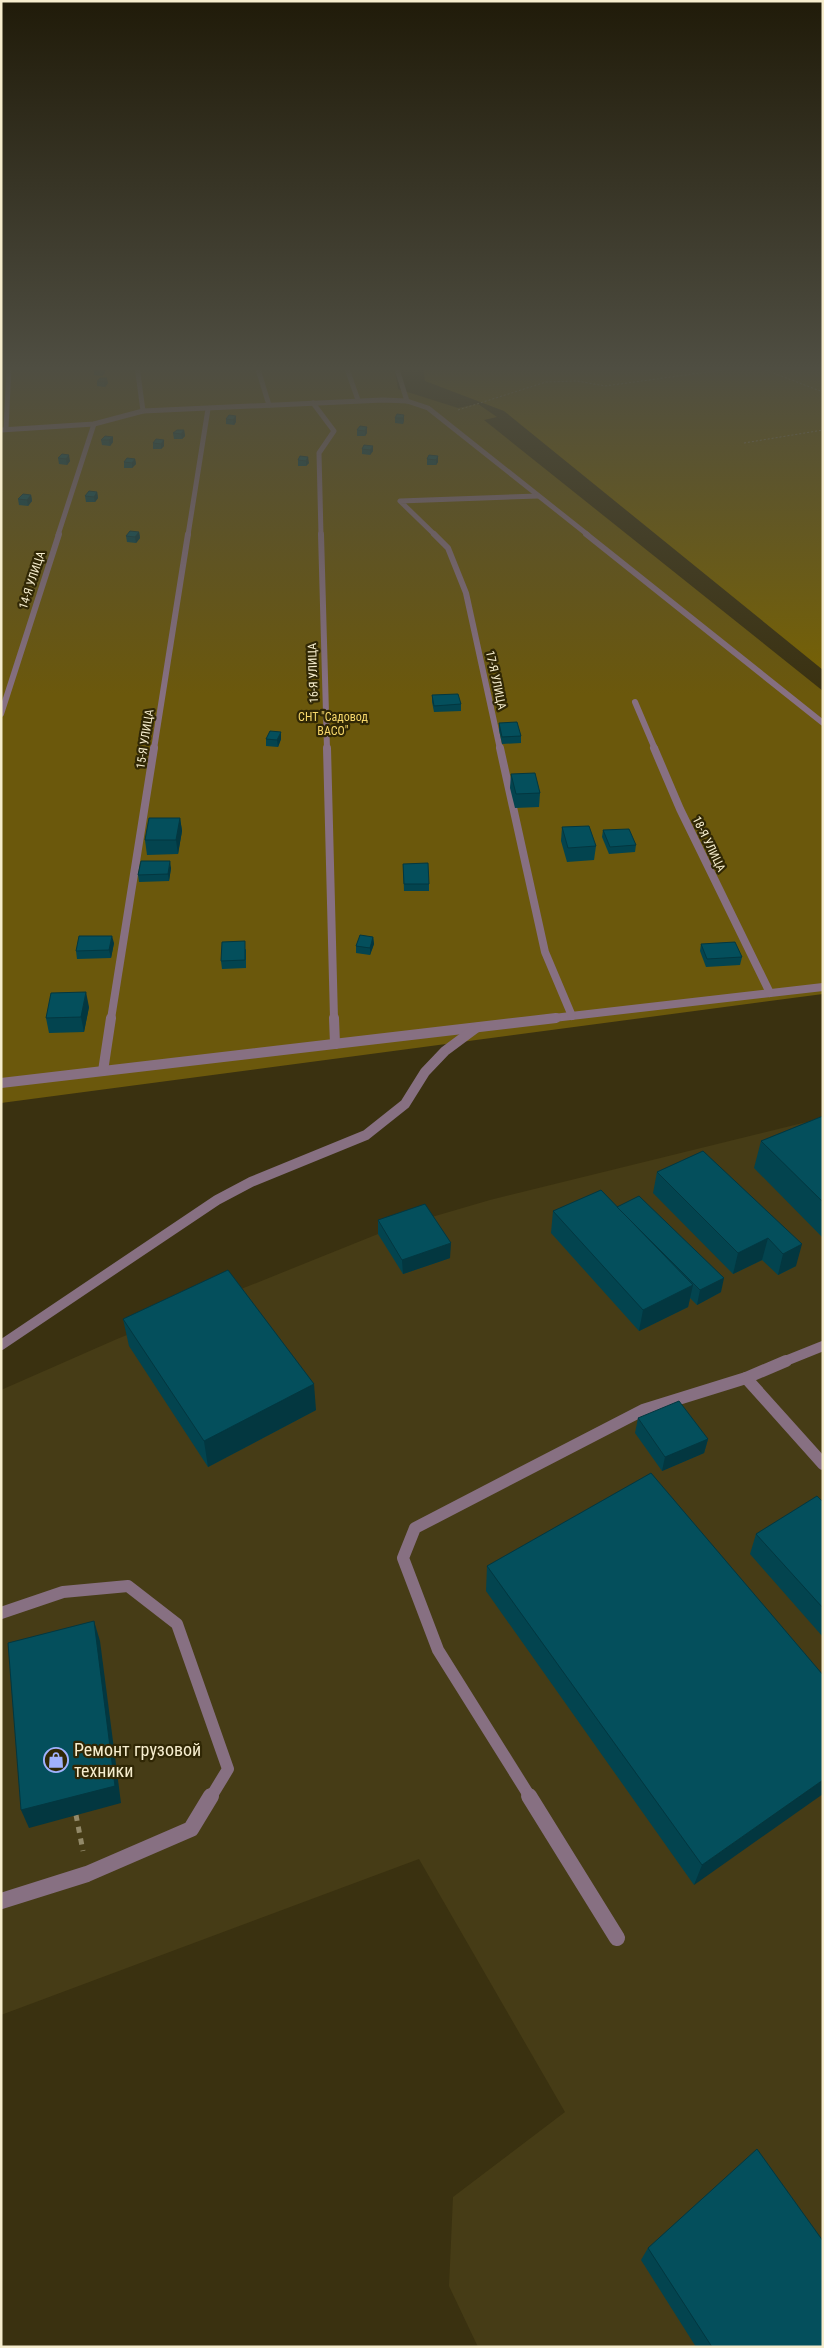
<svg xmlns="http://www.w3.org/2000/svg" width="824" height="2348" font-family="'Roboto Condensed',sans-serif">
	<rect width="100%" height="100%" fill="#3a3110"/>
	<polygon fill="#463c16" points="823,1118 823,2347 478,2347 449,2286 453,2197 565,2112 419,1859 1,2015 1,1390 117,1339 378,1234 425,1219 490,1200"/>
	<polygon fill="#6b580c" points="1,366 394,366 398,389 458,408 478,404 497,417 484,420 823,691 823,994 1,1103"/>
	<polygon fill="#786201" points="423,366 823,366 823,670 504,411 425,381"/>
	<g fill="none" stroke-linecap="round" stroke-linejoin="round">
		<g stroke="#928969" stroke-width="1" stroke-dasharray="2 2" stroke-linecap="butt">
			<polyline points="755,366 823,392"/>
			<polyline points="458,410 546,382 577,381 605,386 752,366"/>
			<polyline points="744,443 823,430"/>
		</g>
		<polyline stroke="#928969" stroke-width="5" stroke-dasharray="6 6" stroke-linecap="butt" points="76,1815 83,1851"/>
		<polyline stroke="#877082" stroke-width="8" points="545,1019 823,987"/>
		<g stroke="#877082" stroke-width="10">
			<polyline points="1,1083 556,1018"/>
			<polyline points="1,1345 217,1200 251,1182 366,1135 405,1104 425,1072 445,1051 476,1028"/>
			<polyline points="783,1362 823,1346"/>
		</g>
		<g stroke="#877082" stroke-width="12">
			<polyline points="746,1378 823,1464"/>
			<polyline points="1,1613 63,1592 128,1586 177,1624 228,1769 211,1797"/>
			<polyline points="530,1797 438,1650 403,1558 415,1528 643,1410 746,1378 786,1361"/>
		</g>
		<g stroke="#877082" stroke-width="16">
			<polyline points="529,1796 617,1938"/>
			<polyline points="1,1901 87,1874 191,1829 211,1796"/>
		</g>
		<g stroke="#877082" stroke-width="5">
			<polyline points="137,366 143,411"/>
			<polyline points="257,366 269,405"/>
			<polyline points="346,366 358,400"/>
			<polyline points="396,366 407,401"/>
			<polyline points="313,403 334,431 319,453 321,535"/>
			<polyline points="6,429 9,366"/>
			<polyline points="1,430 94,424 143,411 383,400 407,401 428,408 588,535"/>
			<polyline points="58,535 94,424"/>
			<polyline points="188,535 208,409"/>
			<polyline points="435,535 400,501 538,496"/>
		</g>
		<g stroke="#877082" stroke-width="6">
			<polyline points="321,534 327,749"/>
			<polyline points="434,534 448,548 466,593 500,749"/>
			<polyline points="586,534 823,723"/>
			<polyline points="635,702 655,749"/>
			<polyline points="1,714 59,534"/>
			<polyline points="154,749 188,534"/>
		</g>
		<g stroke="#877082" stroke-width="8">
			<polyline points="327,748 334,1019"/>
			<polyline points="500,748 545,952 572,1016"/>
			<polyline points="654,748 680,809 770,993"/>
			<polyline points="111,1019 154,748"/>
		</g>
		<g stroke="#877082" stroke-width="10">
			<polyline points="334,1018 335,1044"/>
			<polyline points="103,1071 111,1018"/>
		</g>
	</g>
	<g fill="#03444f">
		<polygon points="164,366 172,366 171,368 164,367"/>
		<polygon points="104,368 105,373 102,376 94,375 94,370"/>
		<polygon points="100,378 108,383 105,387 97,386 97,381"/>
		<polygon points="404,415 404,420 403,424 395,423 395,418"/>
		<polygon points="236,416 236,422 234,425 226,424 226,419"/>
		<polygon points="360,426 367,433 365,436 357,436 357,430"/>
		<polygon points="184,430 185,436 182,439 174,439 173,433"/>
		<polygon points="113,437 113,442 110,446 102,445 101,440"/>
		<polygon points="164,440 164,446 161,449 153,449 153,443"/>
		<polygon points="364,445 373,451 370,455 362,454 362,449"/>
		<polygon points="62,454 70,461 67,465 59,464 58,458"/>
		<polygon points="429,455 438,462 436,465 427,465 427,459"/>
		<polygon points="300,456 309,463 306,466 298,466 298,460"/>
		<polygon points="135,459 136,464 132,468 124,468 124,462"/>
		<polygon points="97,492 98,498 95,502 86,502 85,496"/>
		<polygon points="31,495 32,501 28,506 19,505 18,499"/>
		<polygon points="139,532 140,538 136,543 127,542 126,536"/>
		<polygon points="432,695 461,704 461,711 434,712 432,702"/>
		<polygon points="499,723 521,736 521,743 502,744 499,730"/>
		<polygon points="266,739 281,739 278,747 266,746"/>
		<polygon points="511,774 540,793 539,807 515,808 510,788"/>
		<polygon points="180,818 182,831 178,854 147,855 145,840"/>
		<polygon points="562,827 596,846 594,860 567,862 561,841"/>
		<polygon points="603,830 636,845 635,852 609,854 602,837"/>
		<polygon points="403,864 429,884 429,891 404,891"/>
		<polygon points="171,868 169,881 139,882 138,875"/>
		<polygon points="373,937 374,944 370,955 356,953 356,946"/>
		<polygon points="114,943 111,958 77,959 76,951"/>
		<polygon points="701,944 742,957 740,965 706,967 700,951"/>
		<polygon points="246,949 246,968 222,969 221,961"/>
		<polygon points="89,1007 84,1032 49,1033 46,1018"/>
		<polygon points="823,1116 823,1238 754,1168 761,1141"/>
		<polygon points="703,1151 796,1266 778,1275 762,1260 733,1274 653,1193 657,1172"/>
		<polygon points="617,1207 721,1292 697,1305 690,1298 688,1307 639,1331 551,1233 553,1211"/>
		<polygon points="378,1220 450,1258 403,1274 378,1234"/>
		<polygon points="123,1319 316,1410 208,1467 129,1346"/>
		<polygon points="638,1418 708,1439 704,1453 662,1471 635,1433"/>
		<polygon points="823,1502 823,1637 750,1554 756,1534"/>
		<polygon points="487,1566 823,1675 694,1885 486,1591"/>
		<polygon points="648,2248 823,2347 696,2347 641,2260"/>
	</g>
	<g fill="#033740">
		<polygon points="104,368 105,373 102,376 101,371"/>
		<polygon points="107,378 108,383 105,387 104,381"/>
		<polygon points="404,415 404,420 403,424 403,418"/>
		<polygon points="236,416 236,422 234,425 233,420"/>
		<polygon points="367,427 367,433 365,436 365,431"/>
		<polygon points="184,430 185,436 182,439 181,434"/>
		<polygon points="113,437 113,442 110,446 109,440"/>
		<polygon points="164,440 164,446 161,449 161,444"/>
		<polygon points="373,446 373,451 370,455 370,450"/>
		<polygon points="69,455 70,461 67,465 66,459"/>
		<polygon points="438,456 438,462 436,465 436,460"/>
		<polygon points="308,457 309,463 306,466 306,461"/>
		<polygon points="135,459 136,464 132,468 132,463"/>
		<polygon points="97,492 98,498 95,502 94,497"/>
		<polygon points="31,495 32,501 28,506 27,500"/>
		<polygon points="139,532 140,538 136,543 135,537"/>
		<polygon points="281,732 281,739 278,747 277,740"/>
		<polygon points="180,818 182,831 178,854 176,840"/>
		<polygon points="170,861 171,868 169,881 168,874"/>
		<polygon points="112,936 114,943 111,958 109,950"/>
		<polygon points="373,937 374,944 370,955 370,948"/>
		<polygon points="86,992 89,1007 84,1032 81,1017"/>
		<polygon points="768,1238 762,1260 733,1274 738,1253"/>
		<polygon points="451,1243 450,1258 403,1274 402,1260"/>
		<polygon points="802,1244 796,1266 778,1275 783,1254"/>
		<polygon points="724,1278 721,1292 697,1305 700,1290"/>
		<polygon points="693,1285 688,1307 639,1331 643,1310"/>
		<polygon points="314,1384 316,1410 208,1467 204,1441"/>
		<polygon points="708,1439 704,1453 662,1471 665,1457"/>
		<polygon points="94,1621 100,1641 121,1803 29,1828 21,1810"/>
		<polygon points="823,1780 823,1794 694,1885 702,1865"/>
	</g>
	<g fill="#044f5c" stroke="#033740">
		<polygon points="97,367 104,368 101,371 94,370"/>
		<polygon points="100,378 107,378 104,381 97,381"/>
		<polygon points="397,414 404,415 403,418 395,418"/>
		<polygon points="229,415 236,416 233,420 226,419"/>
		<polygon points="360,426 367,427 365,431 357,430"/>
		<polygon points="177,430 184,430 181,434 173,433"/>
		<polygon points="105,436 113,437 109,440 101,440"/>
		<polygon points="156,439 164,440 161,444 153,443"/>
		<polygon points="364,445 373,446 370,450 362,449"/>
		<polygon points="62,454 69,455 66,459 58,458"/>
		<polygon points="429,455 438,456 436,460 427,459"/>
		<polygon points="300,456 308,457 306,461 298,460"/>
		<polygon points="127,458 135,459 132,463 124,462"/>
		<polygon points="89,491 97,492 94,497 85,496"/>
		<polygon points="23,494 31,495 27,500 18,499"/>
		<polygon points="130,531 139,532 135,537 126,536"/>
		<polygon points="458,694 461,704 434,706 432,695"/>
		<polygon points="517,722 521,736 502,737 499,723"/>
		<polygon points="270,731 281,732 277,740 266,739"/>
		<polygon points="535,773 540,793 516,794 511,774"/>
		<polygon points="149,818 180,818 176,840 145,840"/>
		<polygon points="589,826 596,846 568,848 562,827"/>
		<polygon points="629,829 636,845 610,847 603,830"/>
		<polygon points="141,861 170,861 168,874 138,875"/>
		<polygon points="428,863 429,884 404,884 403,864"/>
		<polygon points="360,935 373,937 370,948 356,946"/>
		<polygon points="79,936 112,936 109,950 76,951"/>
		<polygon points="245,941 245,960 221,961 222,942"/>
		<polygon points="735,942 742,957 707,959 701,944"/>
		<polygon points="86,992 81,1017 46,1018 51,993"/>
		<polygon points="823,1116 823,1202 761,1141"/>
		<polygon points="703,1151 802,1244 783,1254 768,1238 738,1253 657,1172"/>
		<polygon points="601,1190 693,1285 643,1310 553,1211"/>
		<polygon points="639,1196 724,1278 700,1290 617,1207"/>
		<polygon points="425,1204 451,1243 402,1260 378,1220"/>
		<polygon points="228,1270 314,1384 204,1441 123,1319"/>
		<polygon points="679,1401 708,1439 665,1457 638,1418"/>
		<polygon points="651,1473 823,1675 823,1780 702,1865 487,1566"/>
		<polygon points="817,1496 823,1502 823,1608 756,1534"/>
		<polygon points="94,1621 115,1786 21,1810 8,1643"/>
		<polygon points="757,2149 823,2241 823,2347 712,2347 648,2248"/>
	</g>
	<linearGradient id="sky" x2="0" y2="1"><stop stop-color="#201b09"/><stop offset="0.53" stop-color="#4f4e42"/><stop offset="1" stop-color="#4f4e42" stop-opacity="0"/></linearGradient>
	<rect width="824" height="695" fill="url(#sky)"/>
	<defs>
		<symbol id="shop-ring" viewBox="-11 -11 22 22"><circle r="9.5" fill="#302705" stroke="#a1b2fd" stroke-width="1.5"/><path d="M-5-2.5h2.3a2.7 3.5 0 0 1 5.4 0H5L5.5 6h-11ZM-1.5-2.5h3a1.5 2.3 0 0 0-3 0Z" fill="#a1b2fd"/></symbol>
	</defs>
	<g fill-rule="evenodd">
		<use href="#shop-ring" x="42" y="1746" width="28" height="28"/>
	</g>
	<g text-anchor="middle" stroke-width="4.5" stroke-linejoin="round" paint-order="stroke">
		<g font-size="12" fill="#f6edce" stroke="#302705">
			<text transform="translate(32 580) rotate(-72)" y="4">14-Я УЛИЦА</text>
			<text transform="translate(313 673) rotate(-92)" y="4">16-Я УЛИЦА</text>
			<text transform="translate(496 680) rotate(78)" y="4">17-Я УЛИЦА</text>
			<text transform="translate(145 739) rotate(-81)" y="4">15-Я УЛИЦА</text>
			<text transform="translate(709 844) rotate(64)" y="4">18-Я УЛИЦА</text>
		</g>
		<g font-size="12" fill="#f7d86b" stroke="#302705">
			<text x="333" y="721">СНТ "Садовод<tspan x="333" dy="14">ВАСО"</tspan></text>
		</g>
		<g font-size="18" fill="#f6edce" stroke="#302705" text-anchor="start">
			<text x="74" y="1756">Ремонт грузовой<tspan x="74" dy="21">техники</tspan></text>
		</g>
	</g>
	<rect width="824" height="2348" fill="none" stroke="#f6edce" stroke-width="5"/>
</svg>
